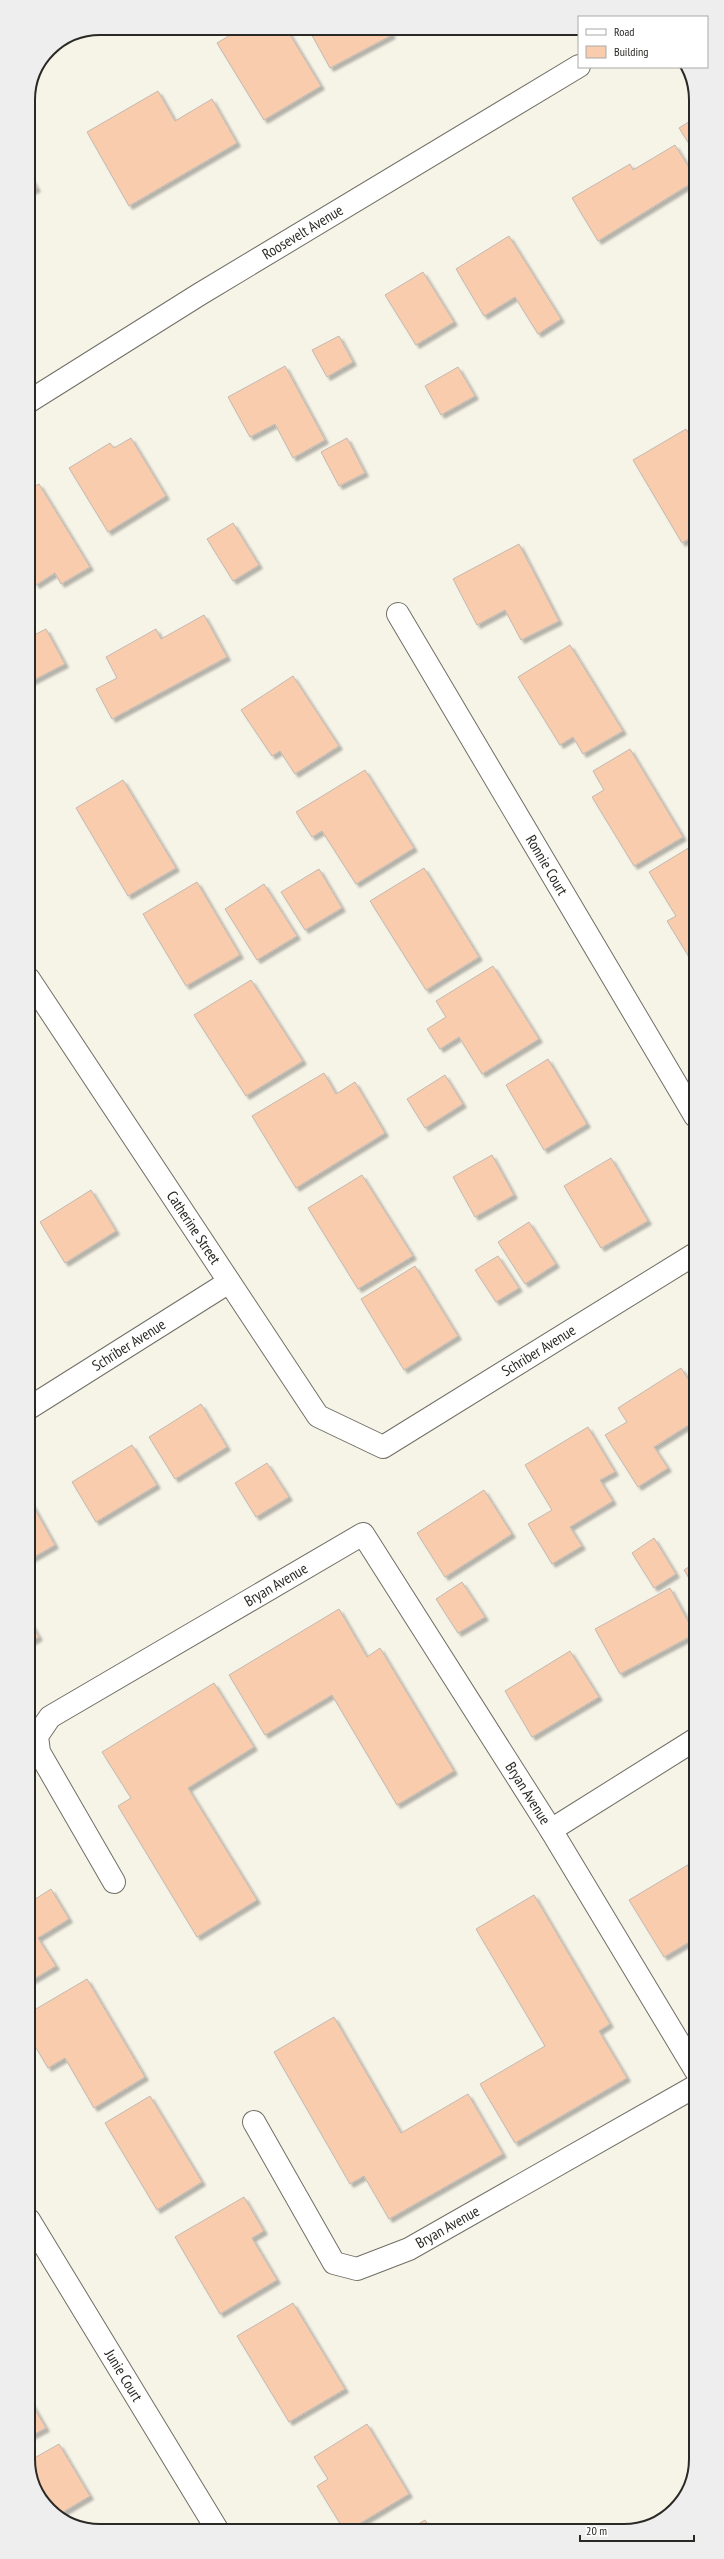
<svg xmlns="http://www.w3.org/2000/svg" width="724" height="2559" font-family="'PT Sans Narrow',sans-serif">
	<defs>
		<filter id="shadow"><feDropShadow dx="3.5" dy="3.5" stdDeviation="1" flood-color="#0004"/></filter>
	</defs>
	<rect width="100%" height="100%" fill="#f6f3e7"/>
	<g fill="#f8ccac" stroke="#c3b9b2" filter="url(#shadow)">
		<polygon points="242,28 286,28 321,86 264,120 217,43"/>
		<polygon points="308,28 388,28 392,35 330,68"/>
		<polygon points="158,91 175,121 212,99 237,143 129,206 87,132"/>
		<polygon points="695,118 695,153 679,128"/>
		<polygon points="675,145 695,177 695,181 598,241 572,198 630,164 633,170"/>
		<polygon points="28,173 37,188 28,193"/>
		<polygon points="509,236 561,319 538,334 515,297 484,316 456,269"/>
		<polygon points="423,272 454,322 416,345 385,295"/>
		<polygon points="339,336 353,362 327,377 312,350"/>
		<polygon points="285,366 325,440 293,458 275,424 250,437 228,397"/>
		<polygon points="458,367 475,396 441,415 425,386"/>
		<polygon points="686,429 695,443 695,535 682,543 633,460"/>
		<polygon points="131,438 166,496 108,532 69,468 110,443 114,448"/>
		<polygon points="347,438 365,473 339,486 321,452"/>
		<polygon points="39,484 90,567 61,584 55,573 36,585 28,571 28,490"/>
		<polygon points="233,523 259,565 233,581 207,539"/>
		<polygon points="519,544 559,621 521,640 505,610 477,625 453,579"/>
		<polygon points="204,615 227,657 112,719 96,689 117,678 106,657 156,629 161,639"/>
		<polygon points="46,629 65,664 28,683 28,638"/>
		<polygon points="570,645 623,731 583,754 573,737 560,745 518,677"/>
		<polygon points="293,676 339,746 295,774 280,751 272,756 241,710"/>
		<polygon points="630,749 683,837 634,866 592,797 604,790 593,771"/>
		<polygon points="365,770 414,848 356,884 322,831 312,837 296,812"/>
		<polygon points="123,780 176,868 128,896 76,808"/>
		<polygon points="695,844 695,953 689,957 667,921 676,916 649,872"/>
		<polygon points="424,868 479,957 426,990 370,901"/>
		<polygon points="319,869 342,908 305,930 281,892"/>
		<polygon points="197,882 240,955 186,986 143,914"/>
		<polygon points="264,884 297,936 257,960 225,909"/>
		<polygon points="493,966 539,1039 482,1074 459,1037 440,1049 427,1029 446,1017 436,1001"/>
		<polygon points="251,980 303,1061 246,1096 194,1015"/>
		<polygon points="548,1059 587,1124 544,1150 506,1085"/>
		<polygon points="324,1073 336,1094 355,1082 385,1133 296,1188 252,1116"/>
		<polygon points="445,1075 463,1104 425,1128 407,1099"/>
		<polygon points="492,1155 514,1195 475,1217 453,1177"/>
		<polygon points="611,1158 648,1221 601,1248 564,1186"/>
		<polygon points="362,1175 413,1256 358,1289 308,1208"/>
		<polygon points="91,1190 116,1231 65,1263 40,1222"/>
		<polygon points="529,1222 556,1264 525,1284 498,1242"/>
		<polygon points="498,1256 519,1288 496,1302 475,1270"/>
		<polygon points="415,1266 458,1336 404,1370 361,1299"/>
		<polygon points="681,1368 695,1390 695,1421 654,1447 668,1468 638,1487 605,1435 627,1422 618,1408"/>
		<polygon points="201,1404 227,1447 175,1479 149,1437"/>
		<polygon points="588,1427 615,1472 600,1480 613,1501 570,1527 582,1546 552,1564 528,1524 552,1510 525,1465"/>
		<polygon points="132,1445 157,1485 96,1522 72,1482"/>
		<polygon points="267,1463 289,1497 256,1517 235,1483"/>
		<polygon points="484,1490 512,1534 445,1577 417,1533"/>
		<polygon points="32,1504 55,1545 29,1560 29,1505"/>
		<polygon points="654,1538 676,1574 654,1588 632,1553"/>
		<polygon points="695,1563 695,1588 684,1570"/>
		<polygon points="462,1582 485,1617 458,1633 436,1599"/>
		<polygon points="670,1588 695,1634 620,1674 595,1629"/>
		<polygon points="339,1609 367,1657 380,1648 454,1771 397,1805 332,1695 265,1735 229,1675"/>
		<polygon points="29,1620 39,1637 29,1643"/>
		<polygon points="570,1651 599,1697 532,1737 505,1691"/>
		<polygon points="214,1683 254,1747 188,1788 257,1900 197,1937 118,1806 131,1798 102,1752"/>
		<polygon points="696,1860 696,1938 664,1957 629,1900"/>
		<polygon points="51,1889 69,1919 38,1938 56,1966 29,1982 29,1903"/>
		<polygon points="534,1895 610,2024 599,2031 627,2078 515,2143 480,2084 545,2046 476,1929"/>
		<polygon points="87,1979 145,2077 94,2108 65,2058 48,2068 29,2036 29,2013"/>
		<polygon points="334,2017 401,2133 468,2094 503,2154 389,2219 364,2176 350,2184 274,2052"/>
		<polygon points="150,2096 202,2182 157,2210 105,2123"/>
		<polygon points="244,2197 264,2231 252,2238 277,2280 220,2314 175,2237"/>
		<polygon points="293,2303 345,2389 289,2422 237,2336"/>
		<polygon points="29,2399 46,2428 29,2437"/>
		<polygon points="367,2424 409,2494 349,2530 344,2530 317,2486 328,2479 314,2457"/>
		<polygon points="59,2444 90,2496 58,2515 53,2513 29,2473 29,2461"/>
		<polygon points="425,2520 431,2530 408,2530"/>
	</g>
	<g fill="none" stroke-linecap="round" stroke-linejoin="round">
		<defs>
			<g id="street">
				<path id="s1" d="M28,402L200,294L579,66"/>
				<path id="s2" d="M398,614L695,1116"/>
				<path id="s3" d="M29,979L318,1416L383,1447L695,1254"/>
				<path id="s4" d="M29,1408L229,1282"/>
				<polyline points="551,1830 696,1739"/>
				<path id="s5" d="M114,1882L39,1752L37,1736L50,1717L363,1534L551,1830L696,2071"/>
				<path id="s6" d="M254,2122L334,2263L357,2269L409,2249L696,2086"/>
				<path id="s7" d="M29,2220L218,2531"/>
			</g>
		</defs>
		<use href="#street" stroke="#716f65" stroke-width="24"/>
		<use href="#street" stroke="#fff" stroke-width="22"/>
	</g>
	<g text-anchor="middle" stroke-width="3" stroke-linejoin="round" paint-order="stroke">
		<g font-size="15" fill="#2a2925" stroke="#fff">
			<text dy="5" stroke="none"><textPath href="#s1" startOffset="323">Roosevelt Avenue</textPath></text>
			<text dy="5" stroke="none"><textPath href="#s2" startOffset="292">Ronnie Court</textPath></text>
			<text dy="5" stroke="none"><textPath href="#s3" startOffset="298">Catherine Street</textPath></text>
			<text dy="5" stroke="none"><textPath href="#s4" startOffset="118">Schriber Avenue</textPath></text>
			<text dy="5" stroke="none"><textPath href="#s3" startOffset="779">Schriber Avenue</textPath></text>
			<text dy="5" stroke="none"><textPath href="#s5" startOffset="451">Bryan Avenue</textPath></text>
			<text dy="5" stroke="none"><textPath href="#s5" startOffset="859">Bryan Avenue</textPath></text>
			<text dy="5" stroke="none"><textPath href="#s6" startOffset="286">Bryan Avenue</textPath></text>
			<text dy="5" stroke="none"><textPath href="#s7" startOffset="182">Junie Court</textPath></text>
		</g>
	</g>
	<path d="M0 0H724V2559H0ZM100 35H624A65 65 0 0 1 689 100V2459A65 65 0 0 1 624 2524H100A65 65 0 0 1 35 2459V100A65 65 0 0 1 100 35Z" fill="#eee" fill-rule="evenodd"/>
	<path fill="none" stroke="#2a2925" stroke-width="2" d="M100 35H624A65 65 0 0 1 689 100V2459A65 65 0 0 1 624 2524H100A65 65 0 0 1 35 2459V100A65 65 0 0 1 100 35Z"/>
	<rect x="578" y="16" width="130" height="52" fill="#ffffff" stroke="#aaa9a8"/>
	<rect x="586" y="29" width="20" height="6" fill="#ffffff" stroke="#aaa9a8"/>
	<text x="614" y="36" font-size="12" fill="#2a2925">Road</text>
	<rect x="586" y="46" width="20" height="12" fill="#f8ccac" stroke="#aaa9a8"/>
	<text x="614" y="56" font-size="12" fill="#2a2925">Building</text>
	<path d="M580 2535v6h114v-6" fill="none" stroke="#2a2925" stroke-width="2"/>
	<text x="586" y="2535" font-size="12" fill="#2a2925" stroke="#ffffff" stroke-width="3" paint-order="stroke">20 m</text>
</svg>
